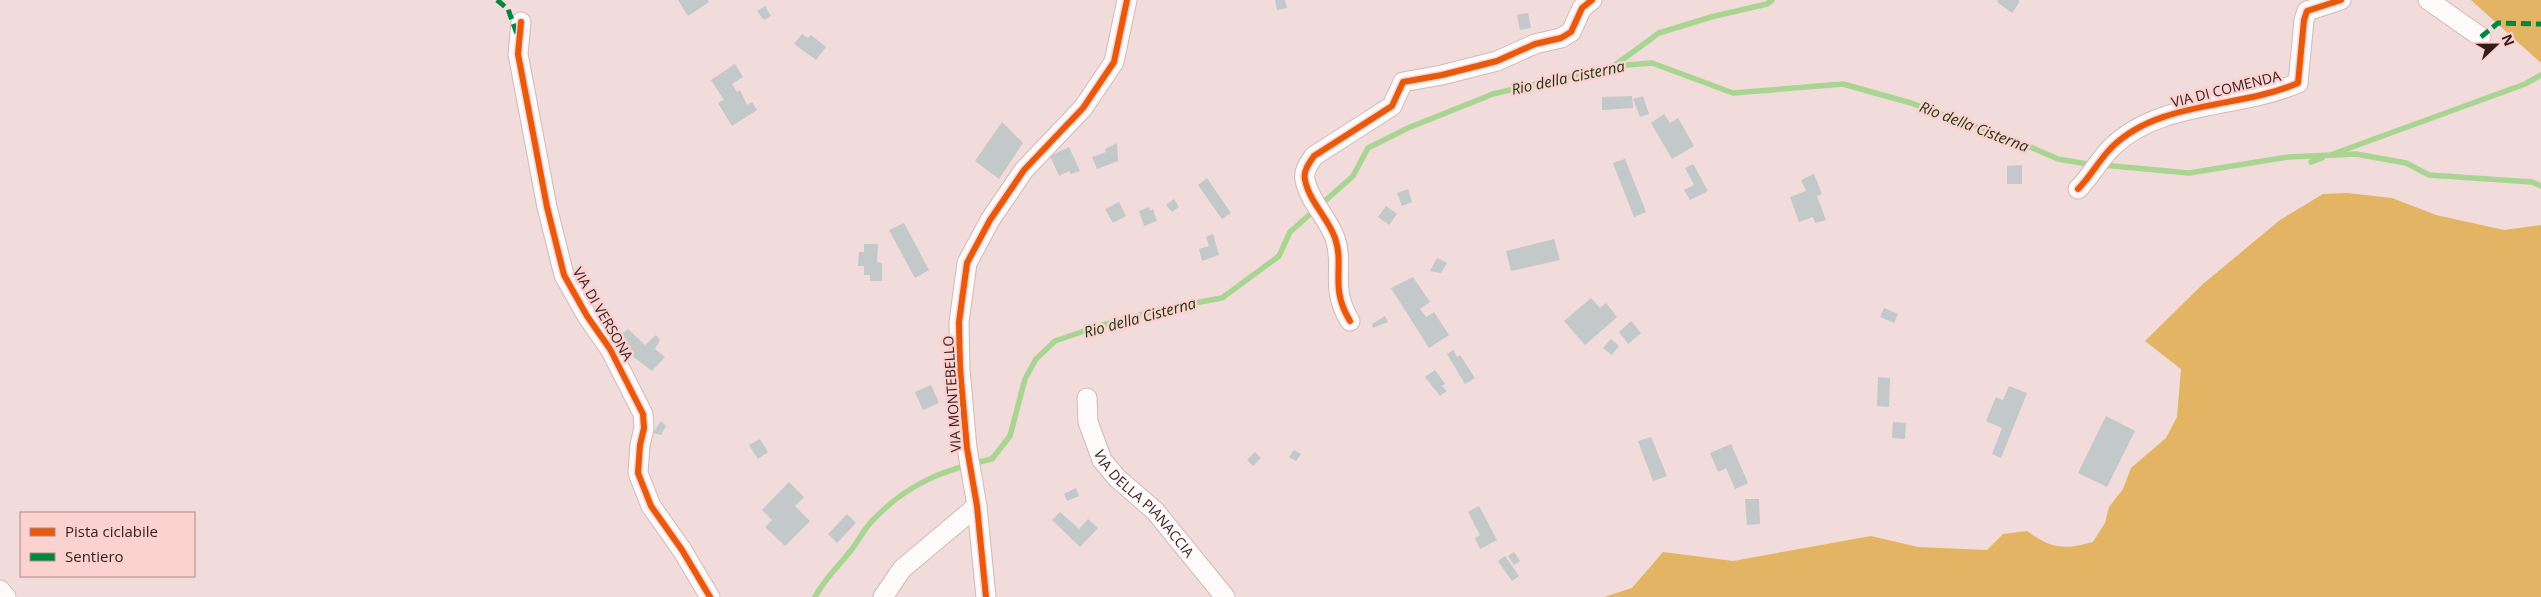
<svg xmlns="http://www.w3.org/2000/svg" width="2541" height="597" font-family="'Open Sans',sans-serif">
	<rect width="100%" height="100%" fill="#f2dbdb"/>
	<g fill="#e2b463">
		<polygon points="2471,0 2541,0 2541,63"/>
		<path d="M2347,193L2392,198L2436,215L2504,230L2541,225V597H1604L1632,588L1663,552L1733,561L1871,536L1918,547L1987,550L2003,534L2027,531C2052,549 2064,550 2093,542L2105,523L2109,507L2123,489L2131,468L2166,438L2177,417L2181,369L2145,341L2203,284L2280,220L2323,194Z"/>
	</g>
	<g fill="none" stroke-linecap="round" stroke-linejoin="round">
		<g stroke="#a8d591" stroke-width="5.5">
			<polyline points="1615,65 1659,33 1711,17 1767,4 1772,0"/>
			<polyline points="2333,154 2525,84 2541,75"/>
			<polyline points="2311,162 2322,158"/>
			<polyline points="2102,165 2189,173 2288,157 2356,154 2406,163 2429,175 2532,182 2541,186"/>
			<path d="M815,597C825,578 839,566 852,549C859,540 864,529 872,521C908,483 943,470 992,459L1010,436L1025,379L1036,359L1055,341L1099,326L1162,309L1222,298L1279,256L1290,232L1353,176L1368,148L1408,128L1493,94L1613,66L1652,63L1733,93L1843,84L1911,103L2009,138L2058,159L2093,165"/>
		</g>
	</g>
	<g fill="#c3c8c9">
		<polygon points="678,0 708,0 709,2 688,16"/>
		<polygon points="1275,0 1285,0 1287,8 1277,10"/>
		<polygon points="1998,0 2018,0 2020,1 2012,13 1997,2"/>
		<polygon points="765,6 771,16 764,20 757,11"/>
		<polygon points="1528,13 1531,28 1520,30 1517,15"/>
		<polygon points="802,34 808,38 811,35 826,47 816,60 794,44"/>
		<polygon points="735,64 743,77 732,84 737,92 740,90 747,105 752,102 757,110 732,126 718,103 724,100 711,80"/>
		<polygon points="1632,96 1633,108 1602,110 1602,97"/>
		<polygon points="1643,96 1649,114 1640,117 1633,99"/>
		<polygon points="1664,114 1670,123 1678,118 1694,146 1672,159 1651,123"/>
		<polygon points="1002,122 1023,143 999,179 975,161"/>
		<polygon points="1117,143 1118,161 1097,169 1092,157 1106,152 1105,149"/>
		<polygon points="1069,147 1080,171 1071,174 1069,171 1059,176 1050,156"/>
		<polygon points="1625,159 1646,212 1634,217 1613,163"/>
		<polygon points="1693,164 1708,191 1690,200 1684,190 1694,185 1685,168"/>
		<polygon points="2022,165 2022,184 2007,184 2007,166"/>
		<polygon points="1814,174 1822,194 1817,196 1826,220 1815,223 1813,217 1799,222 1790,197 1806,191 1801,180"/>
		<polygon points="1207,178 1231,213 1222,219 1198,185"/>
		<polygon points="1408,189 1412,202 1402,206 1397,193"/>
		<polygon points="1174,199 1179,207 1172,212 1166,205"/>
		<polygon points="1119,202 1126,216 1113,223 1105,209"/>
		<polygon points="1386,206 1397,214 1389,225 1378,217"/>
		<polygon points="1149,207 1150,211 1153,209 1157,221 1144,226 1139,211"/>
		<polygon points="904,223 929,270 915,278 889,230"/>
		<polygon points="1213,234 1219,255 1202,261 1199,249 1209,246 1206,237"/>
		<polygon points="1554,239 1560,260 1511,271 1506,251"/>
		<polygon points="864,244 878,244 877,262 882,263 882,281 870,281 870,275 864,275 864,266 858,266 859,252 864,252"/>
		<polygon points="1437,258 1447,263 1441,273 1430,271"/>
		<polygon points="1413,277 1430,302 1420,309 1426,317 1434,312 1449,335 1429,348 1391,288"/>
		<polygon points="1591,298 1600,308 1606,303 1617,317 1585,345 1564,321"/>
		<polygon points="1884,308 1898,314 1894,323 1880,317"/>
		<polygon points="1385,316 1388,322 1373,328 1372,324"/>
		<polygon points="1631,321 1641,333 1628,344 1619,332"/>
		<polygon points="628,329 645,345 656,335 660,340 655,349 665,357 652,371 631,355 616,339"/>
		<polygon points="1611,339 1619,346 1612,355 1603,348"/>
		<polygon points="1453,350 1457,357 1460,355 1475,378 1465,384 1447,354"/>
		<polygon points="1435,370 1445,384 1442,386 1447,391 1440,396 1425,377"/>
		<polygon points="1878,377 1890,378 1889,407 1877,406"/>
		<polygon points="931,385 939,403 923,410 915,392"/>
		<polygon points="2009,386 2027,393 2001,458 1992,454 2002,428 1986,421 1996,397 2003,400"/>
		<polygon points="2106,416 2135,431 2107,487 2078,473"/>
		<polygon points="661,421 666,426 661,435 653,433"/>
		<polygon points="1893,422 1906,423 1905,439 1892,438"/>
		<polygon points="1651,437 1667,476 1653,481 1638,441"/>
		<polygon points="760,439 768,452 758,459 749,445"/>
		<polygon points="1731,444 1748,483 1735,489 1726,468 1718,472 1710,453"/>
		<polygon points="1294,450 1301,454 1296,461 1289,457"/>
		<polygon points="1255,452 1261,458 1253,466 1247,460"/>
		<polygon points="789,482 804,497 795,506 810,521 785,546 765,527 772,520 762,510"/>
		<polygon points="1076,488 1079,496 1067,501 1064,494"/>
		<polygon points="1745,499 1759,499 1760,524 1747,525"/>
		<polygon points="1479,506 1497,540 1480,549 1475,538 1480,535 1468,512"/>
		<polygon points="1060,512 1079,529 1088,519 1098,528 1080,547 1052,520"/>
		<polygon points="847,514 856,523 837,543 828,534"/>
		<polygon points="1514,552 1520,561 1514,565 1508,556"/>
		<polygon points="1505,556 1519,576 1512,581 1498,561"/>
	</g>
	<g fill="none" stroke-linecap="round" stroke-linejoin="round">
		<defs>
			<g id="minor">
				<polyline points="2428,0 2481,37"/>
				<polyline points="521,22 518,54 547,207 564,275 587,316 610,349 643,414 644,428 640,445 638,473 651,506 682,550 710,597"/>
				<path d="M2078,189C2091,176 2099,160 2112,147C2160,100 2239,109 2298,83L2304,20L2307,11L2341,0"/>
				<path d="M1350,321C1329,287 1345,267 1335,238C1328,218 1309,201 1305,180C1303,171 1309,163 1314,156L1392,106L1403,82L1442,75L1497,61L1535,44L1561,38L1571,32L1582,8L1592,0"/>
				<path id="s1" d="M1087,398L1088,422L1102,460L1117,478L1155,511L1225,597"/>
				<polyline points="0,590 6,597"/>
				<polyline points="883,597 902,569 977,506"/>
				<polyline points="986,597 977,506 967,448 960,369 959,322 967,263 990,220 1024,170 1083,108 1114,62 1127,0"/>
			</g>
		</defs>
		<use href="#minor" stroke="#d1b9ba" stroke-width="21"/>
		<use href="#minor" stroke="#fdfafa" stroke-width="19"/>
		<g stroke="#00873e" stroke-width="5" stroke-dasharray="10 5" stroke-linecap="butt">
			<polyline points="497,0 508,9 517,34"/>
			<polyline points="2481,37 2498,23 2541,24"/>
		</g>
		<defs>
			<g id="cycleway">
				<polyline points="521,22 518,54 547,207 564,275 587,316 610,349 643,414 644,428 640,445 638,473 651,506 682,550 710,597"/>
				<path d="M2078,189C2091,176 2099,160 2112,147C2160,100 2239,109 2298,83L2304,20L2307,11L2341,0"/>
				<path d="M1350,321C1329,287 1345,267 1335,238C1328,218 1309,201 1305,180C1303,171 1309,163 1314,156L1392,106L1403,82L1442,75L1497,61L1535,44L1561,38L1571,32L1582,8L1592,0"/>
				<polyline points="986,597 977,506 967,448 960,369 959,322 967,263 990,220 1024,170 1083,108 1114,62 1127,0"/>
			</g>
		</defs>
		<use href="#cycleway" stroke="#fcd2d1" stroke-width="9"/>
		<use href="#cycleway" stroke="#e8590c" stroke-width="6"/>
	</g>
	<g text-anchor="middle" stroke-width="5" stroke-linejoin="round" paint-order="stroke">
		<g font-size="14" fill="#341b1c" stroke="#fcd2d1">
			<text transform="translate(2226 89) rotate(-14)" y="5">VIA DI COMENDA</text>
			<text transform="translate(603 314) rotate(60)" y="5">VIA DI VERSONA</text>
			<text transform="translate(952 394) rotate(-94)" y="5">VIA MONTEBELLO</text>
			<text dy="5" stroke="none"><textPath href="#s1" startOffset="125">VIA DELLA PIANACCIA</textPath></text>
		</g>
		<g font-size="15" font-style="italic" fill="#17330d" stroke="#fcd2d1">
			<text transform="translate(1568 78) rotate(-12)" y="5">Rio della Cisterna</text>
			<text transform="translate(1974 127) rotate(21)" y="5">Rio della Cisterna</text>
			<text transform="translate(1140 318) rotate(-15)" y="5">Rio della Cisterna</text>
		</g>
	</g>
	<rect x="20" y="512" width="175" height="65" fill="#fcd2d1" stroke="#ac8989"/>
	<rect x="30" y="528" width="25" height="8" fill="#e8590c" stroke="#ac8989"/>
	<text x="65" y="537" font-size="15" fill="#341b1c">Pista ciclabile</text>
	<rect x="30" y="553" width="25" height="8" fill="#00873e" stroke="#ac8989"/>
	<text x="65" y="562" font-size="15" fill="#341b1c">Sentiero</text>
	<g transform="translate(2496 45) rotate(68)" stroke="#fcd2d1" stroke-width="4" paint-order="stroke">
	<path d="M0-4L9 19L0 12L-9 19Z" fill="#341b1c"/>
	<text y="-8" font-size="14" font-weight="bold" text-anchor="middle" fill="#341b1c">N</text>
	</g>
</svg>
